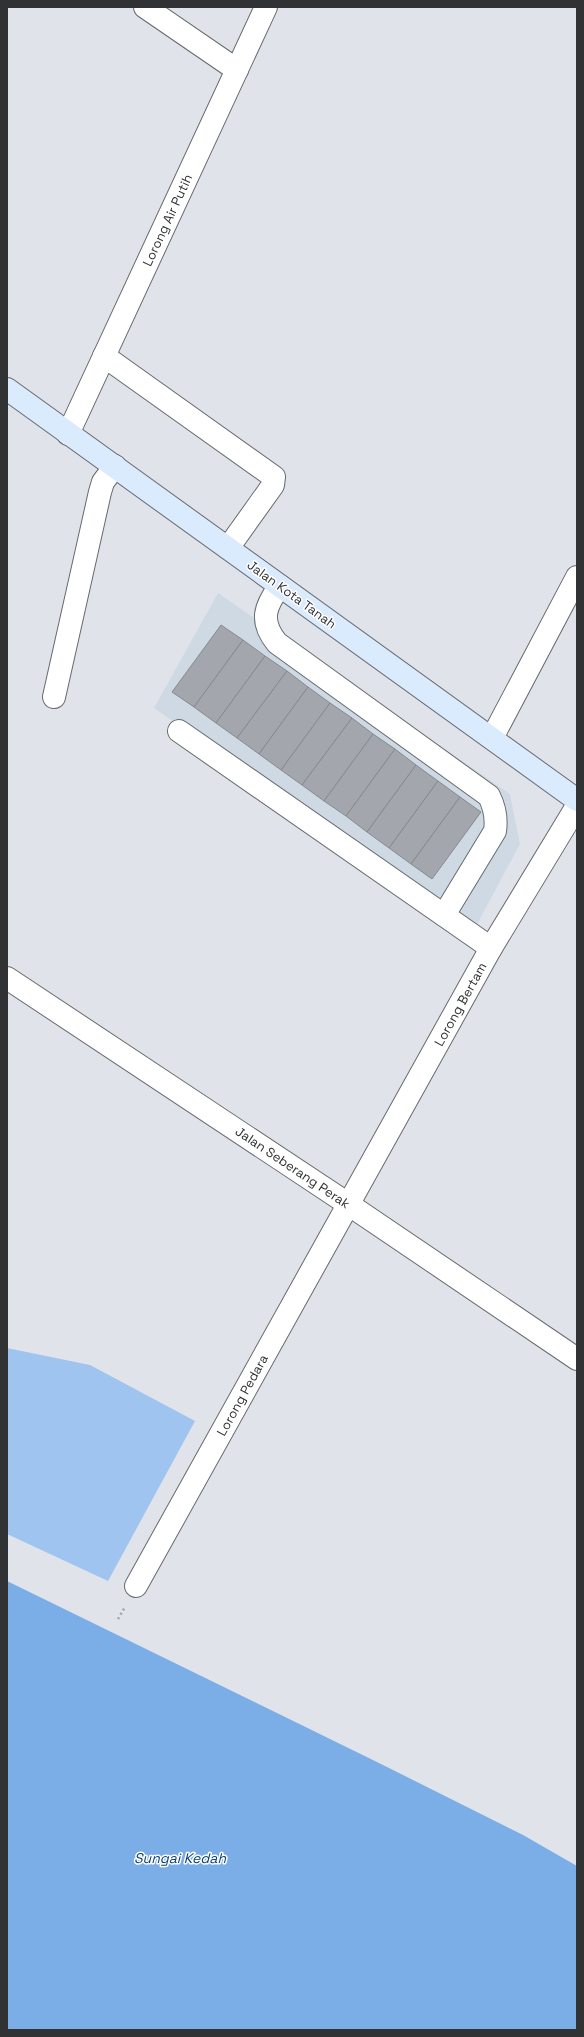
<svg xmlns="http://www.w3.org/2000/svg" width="584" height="2037" font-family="'Space Grotesk',sans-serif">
	<rect width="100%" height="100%" fill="#e0e4ea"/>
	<polygon fill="#cfd9e4" points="218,593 510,794 520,844 474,930 154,708"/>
	<polygon fill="#9fc4f0" points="7,1348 90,1365 195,1421 108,1581 7,1534"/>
	<polygon fill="#7bade6" points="7,1581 381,1764 523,1835 577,1866 577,2030 7,2030"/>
	<g fill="#a3a7ad" stroke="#868a8f">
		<polygon points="221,625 243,640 194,707 172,692"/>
		<polygon points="243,640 265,656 216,723 194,707"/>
		<polygon points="265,656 287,671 237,738 216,723"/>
		<polygon points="287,671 308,687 259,754 237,738"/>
		<polygon points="308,687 330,703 281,770 259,754"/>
		<polygon points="330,703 352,718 302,785 281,770"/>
		<polygon points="352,718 373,734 324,801 302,785"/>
		<polygon points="373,734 395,749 346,816 324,801"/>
		<polygon points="395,749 416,765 367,832 346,816"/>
		<polygon points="416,765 438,781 389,848 367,832"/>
		<polygon points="438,781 460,797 411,864 389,848"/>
		<polygon points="460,797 481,812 432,879 411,864"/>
	</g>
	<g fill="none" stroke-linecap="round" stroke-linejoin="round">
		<defs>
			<g id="street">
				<polyline points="145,7 237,70"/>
				<polyline points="104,356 274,477 273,485 228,548"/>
				<polyline points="68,434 266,7"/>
				<path d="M280,586C265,606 259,621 277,643L489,796C495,808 497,818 495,831L444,915"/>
				<polyline points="54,697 100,492 103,482 115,466"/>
				<polyline points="179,731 491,948"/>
				<polyline points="492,738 577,577"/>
				<polyline points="7,978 348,1204 577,1359"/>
				<polyline points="136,1586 491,948 577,806"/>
			</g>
			<polyline id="secondary" points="7,389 577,800"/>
		</defs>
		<use href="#street" stroke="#666a6f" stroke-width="24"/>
		<use href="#secondary" stroke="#666a6f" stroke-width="24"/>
		<polyline stroke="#a2a5aa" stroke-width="2.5" stroke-dasharray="2 3" stroke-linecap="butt" points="118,1619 125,1607"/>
		<use href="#street" stroke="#fff" stroke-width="22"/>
		<use href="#secondary" stroke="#daebfe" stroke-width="22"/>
	</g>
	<g text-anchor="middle" stroke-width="3" stroke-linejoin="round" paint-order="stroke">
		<g font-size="13" fill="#303234" stroke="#fff">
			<text transform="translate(167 220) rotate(-65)" y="5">Lorong Air Putih</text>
			<text transform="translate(292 594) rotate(36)" y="5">Jalan Kota Tanah</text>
			<text transform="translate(460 1004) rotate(-61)" y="5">Lorong Bertam</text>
			<text transform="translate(293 1167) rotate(34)" y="5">Jalan Seberang Perak</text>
			<text transform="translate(242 1395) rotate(-61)" y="5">Lorong Pedara</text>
		</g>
		<g font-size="14" font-style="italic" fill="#0b4074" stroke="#fff">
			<text x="180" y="1863">Sungai Kedah</text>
		</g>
	</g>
	<rect width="584" height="2037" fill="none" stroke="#303234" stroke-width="16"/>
</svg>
